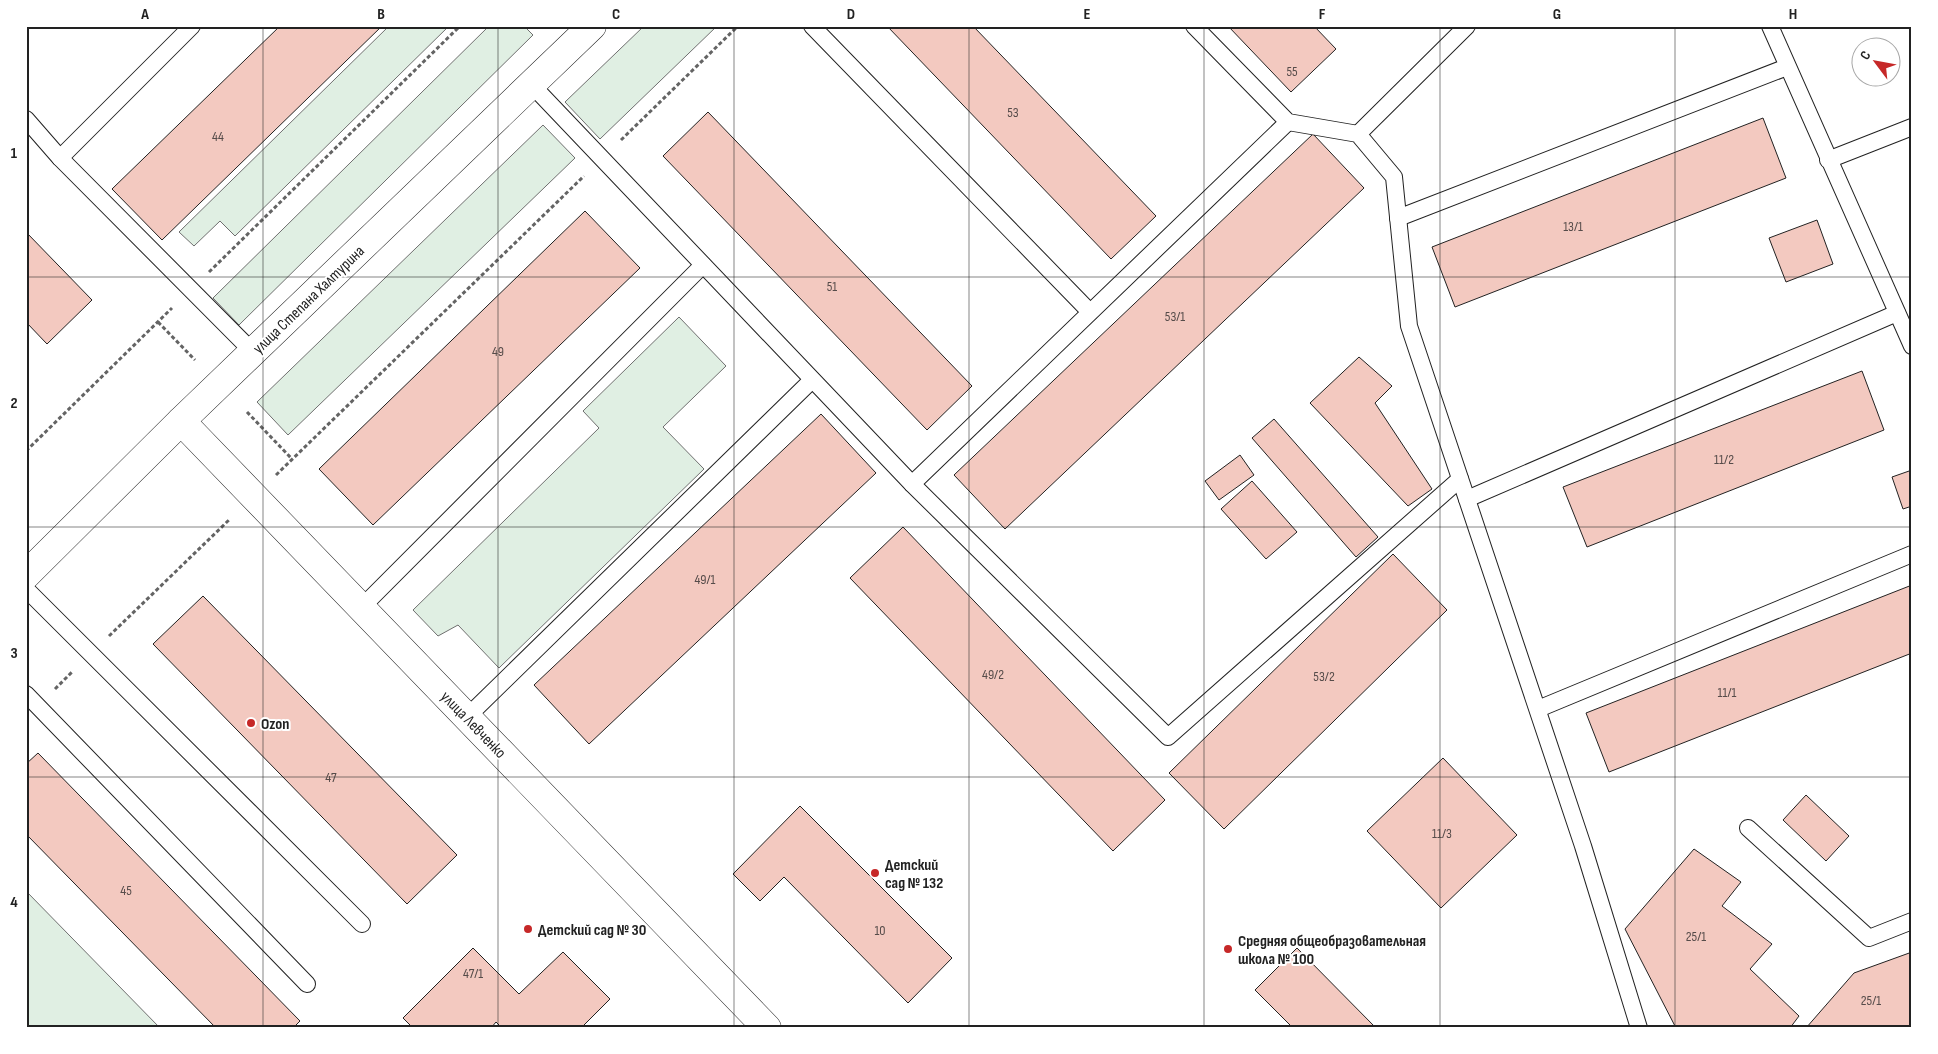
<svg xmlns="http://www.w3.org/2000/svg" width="1938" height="1054" font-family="'Sofia Sans Condensed',sans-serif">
	<rect width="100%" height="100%" fill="#fff"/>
	<g fill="#e0efe3" stroke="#6f6f6f">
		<polygon points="389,26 449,26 235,236 220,221 194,246 179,232"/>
		<polygon points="489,26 524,26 533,35 239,325 213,298"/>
		<polygon points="644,26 717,26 600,139 565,102"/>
		<polygon points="543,125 575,158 288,435 257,402"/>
		<polygon points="679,317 726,366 663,427 704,469 499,668 458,625 438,636 413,610 599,428 583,411"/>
		<polygon points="26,891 160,1028 26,1028"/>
	</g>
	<g fill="#f3c9c0" stroke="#222">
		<polygon points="280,26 382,26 162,240 112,189"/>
		<polygon points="887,26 973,26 1156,216 1111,259"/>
		<polygon points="1228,26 1314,26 1336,49 1291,92"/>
		<polygon points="708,112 972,386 927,430 663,156"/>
		<polygon points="1763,118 1786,178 1455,307 1432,247"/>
		<polygon points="1313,134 1364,188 1005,529 954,475"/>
		<polygon points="585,211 640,268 373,525 319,469"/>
		<polygon points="1817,220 1833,264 1786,282 1769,238"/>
		<polygon points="26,232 92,300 47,344 26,322"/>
		<polygon points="1359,357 1392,386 1375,403 1432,489 1408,506 1310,403"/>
		<polygon points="1862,371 1884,430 1587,547 1563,487"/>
		<polygon points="821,414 876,473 589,744 534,685"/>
		<polygon points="1274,419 1378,537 1356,557 1252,438"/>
		<polygon points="1240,455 1254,475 1219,500 1205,481"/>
		<polygon points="1912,470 1912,506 1903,509 1892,477"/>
		<polygon points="1252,481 1297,532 1266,559 1221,509"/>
		<polygon points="903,527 1165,800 1113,851 850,578"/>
		<polygon points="1393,554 1447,610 1224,829 1169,773"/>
		<polygon points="1912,585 1912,653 1609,772 1586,713"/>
		<polygon points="203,596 457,855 407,904 153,644"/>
		<polygon points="38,753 300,1021 293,1028 216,1028 26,834 26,764"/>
		<polygon points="1443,758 1517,835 1441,908 1367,831"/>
		<polygon points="1806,795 1849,836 1826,861 1783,820"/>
		<polygon points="800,806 952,958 908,1003 784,877 760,901 733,874"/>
		<polygon points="1694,849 1741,882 1722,906 1772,944 1750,969 1799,1016 1790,1028 1676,1028 1625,929"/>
		<polygon points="473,948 519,994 563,952 610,999 581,1028 502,1028 496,1022 491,1028 413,1028 403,1018"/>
		<polygon points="1297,948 1376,1028 1293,1028 1255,990"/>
		<polygon points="1912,952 1912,1028 1806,1028 1854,973"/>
	</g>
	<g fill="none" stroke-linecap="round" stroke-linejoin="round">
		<defs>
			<g id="lane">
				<polyline points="812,26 1090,312"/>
				<polyline points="1194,26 1288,122 1358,134 1394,177 1409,326 1583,846 1639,1028"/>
				<polyline points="1770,26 1912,346"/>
				<polyline points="531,84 912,484 1168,737 1460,479"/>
				<polyline points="26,119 60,158 253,352"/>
				<polyline points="1358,134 1467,26"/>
				<polyline points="60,158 192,26"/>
				<polyline points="1828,160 1912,127"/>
				<polyline points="1398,218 1787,67"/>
				<polyline points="912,484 1288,122"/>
				<polyline points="1467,499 1897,313"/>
				<polyline points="26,589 362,924"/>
				<polyline points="361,608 703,265"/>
				<polyline points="26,694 307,984"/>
				<polyline points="1538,709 1912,554"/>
				<polyline points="467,717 812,380"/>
				<polyline points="1748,828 1869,938 1912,921"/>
			</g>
			<g id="street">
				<polyline points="181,421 767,1028"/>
				<polyline points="26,575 181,421 592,26"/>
			</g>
		</defs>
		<use href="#lane" stroke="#222" stroke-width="18"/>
		<use href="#street" stroke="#222" stroke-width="29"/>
		<g stroke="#646464" stroke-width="3" stroke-dasharray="4 2.5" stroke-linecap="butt">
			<polyline points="621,140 738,26"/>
			<polyline points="209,272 460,26"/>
			<polyline points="158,322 195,360"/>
			<polyline points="247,412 292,459"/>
			<polyline points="26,451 172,308"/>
			<polyline points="276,475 584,176"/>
			<polyline points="109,636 230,519"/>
			<polyline points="55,689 72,672"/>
		</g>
		<use href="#lane" stroke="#fff" stroke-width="16"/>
		<use href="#street" stroke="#fff" stroke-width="28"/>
	</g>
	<path fill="none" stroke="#222" stroke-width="1" stroke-opacity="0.55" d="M263,26V1028M498,26V1028M734,26V1028M969,26V1028M1204,26V1028M1440,26V1028M1675,26V1028M26,277H1912M26,527H1912M26,777H1912"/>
	<g fill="#c62828" stroke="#fff" stroke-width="2">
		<circle cx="251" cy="723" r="5"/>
		<circle cx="875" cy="873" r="5"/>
		<circle cx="528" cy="929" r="5"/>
		<circle cx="1228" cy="949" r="5"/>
	</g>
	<g text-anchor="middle" stroke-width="4" stroke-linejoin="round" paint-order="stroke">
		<g font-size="14" fill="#564c4a">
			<text x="1292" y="76">55</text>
			<text x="1013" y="117">53</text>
			<text x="218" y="141">44</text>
			<text x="1573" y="231">13/1</text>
			<text x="832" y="291">51</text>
			<text x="1175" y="321">53/1</text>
			<text x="498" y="356">49</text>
			<text x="1724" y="464">11/2</text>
			<text x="705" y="584">49/1</text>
			<text x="993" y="679">49/2</text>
			<text x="1324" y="681">53/2</text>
			<text x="1727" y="697">11/1</text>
			<text x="331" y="782">47</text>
			<text x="1442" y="838">11/3</text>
			<text x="126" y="895">45</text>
			<text x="880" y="935">10</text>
			<text x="1696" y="941">25/1</text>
			<text x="473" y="978">47/1</text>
			<text x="1871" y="1005">25/1</text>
		</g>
		<g font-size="16" fill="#222" stroke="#fff">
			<text transform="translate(308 299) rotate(-44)" y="6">улица Степана Халтурина</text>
			<text transform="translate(474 724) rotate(46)" y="6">улица Левченко</text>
		</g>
		<g font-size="16" font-weight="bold" fill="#222" stroke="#fff" text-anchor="start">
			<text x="261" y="729">Ozon</text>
			<text x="885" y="870">Детский<tspan x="885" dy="18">сад № 132</tspan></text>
			<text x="538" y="935">Детский сад № 30</text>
			<text x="1238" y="946">Средняя общеобразовательная<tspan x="1238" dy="18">школа № 100</tspan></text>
		</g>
	</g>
	<rect width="1938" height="1054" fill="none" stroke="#ffffff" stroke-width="55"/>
	<g transform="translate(1876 62) rotate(302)"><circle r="24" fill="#ffffff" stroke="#a7a7a7"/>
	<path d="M0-4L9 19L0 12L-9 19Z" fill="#c62828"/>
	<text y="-8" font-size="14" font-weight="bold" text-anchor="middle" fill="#222222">С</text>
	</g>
	<rect x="28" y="28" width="1882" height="998" fill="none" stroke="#222" stroke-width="2"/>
	<g font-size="16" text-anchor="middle" font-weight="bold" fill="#222">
		<text x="145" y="19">A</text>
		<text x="381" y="19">B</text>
		<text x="616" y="19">C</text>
		<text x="851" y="19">D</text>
		<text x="1087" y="19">E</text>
		<text x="1322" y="19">F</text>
		<text x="1557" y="19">G</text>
		<text x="1793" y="19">H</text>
		<text x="14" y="158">1</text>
		<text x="14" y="408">2</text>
		<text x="14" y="658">3</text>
		<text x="14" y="907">4</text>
	</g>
</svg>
